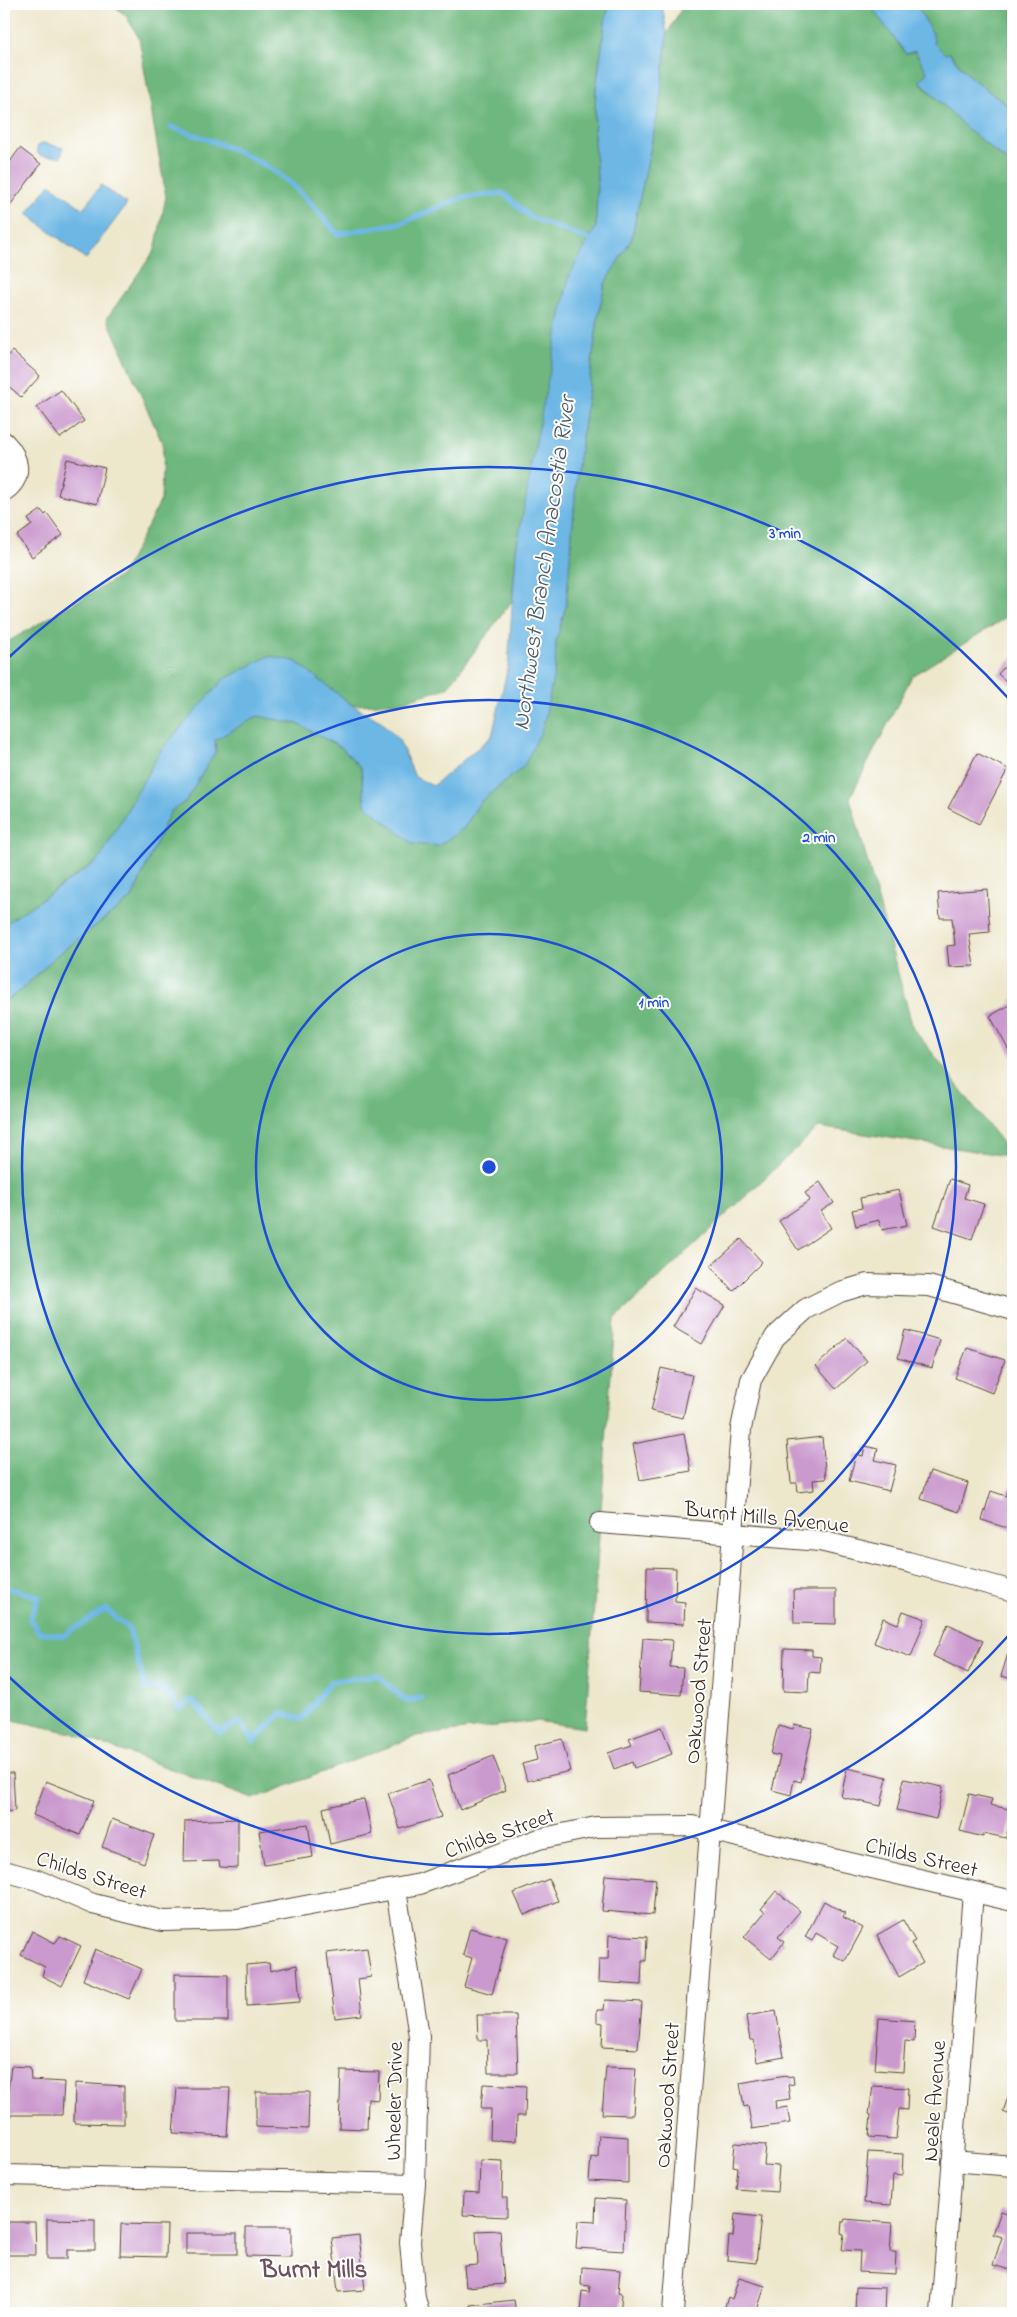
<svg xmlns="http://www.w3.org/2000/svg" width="1017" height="2317" font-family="'Indie Flower',sans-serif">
	<rect width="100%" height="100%" fill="#fff"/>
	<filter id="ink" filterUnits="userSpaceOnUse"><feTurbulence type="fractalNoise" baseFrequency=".02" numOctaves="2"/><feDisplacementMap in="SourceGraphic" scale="10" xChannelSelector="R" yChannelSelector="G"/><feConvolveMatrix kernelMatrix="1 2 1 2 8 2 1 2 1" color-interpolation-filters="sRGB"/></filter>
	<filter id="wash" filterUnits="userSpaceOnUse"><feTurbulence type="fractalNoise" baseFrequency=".0096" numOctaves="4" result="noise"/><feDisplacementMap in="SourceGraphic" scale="20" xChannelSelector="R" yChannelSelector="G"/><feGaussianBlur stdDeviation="1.12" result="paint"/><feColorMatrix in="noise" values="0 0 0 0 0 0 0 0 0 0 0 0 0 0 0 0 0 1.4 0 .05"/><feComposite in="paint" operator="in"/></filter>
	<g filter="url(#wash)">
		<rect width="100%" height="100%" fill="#ede7cc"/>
		<g fill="#6eb77e" stroke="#54704e">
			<polygon points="112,4 610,4 606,16 596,89 594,141 597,178 596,227 569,277 516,551 512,601 447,688 397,703 352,705 295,661 161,750 99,860 5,924 4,927 4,644 122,575 161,500 163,445 107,318 155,250 166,197 139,38 126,16"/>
			<polygon points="684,4 869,4 906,54 915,51 927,72 920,82 966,128 1013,166 1013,613 912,676 850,798 913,1028 1013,1157 819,1127 615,1319 585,1728 536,1721 417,1736 253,1799 72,1733 4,1718 4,1002 20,991 56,956 132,898 170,812 185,802 214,740 257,716 298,724 342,748 361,768 365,805 464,828 480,802 524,766 555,669 556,641 566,606 577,473 598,317 605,283 631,240 660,103 667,34"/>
			<polygon points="916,4 1013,4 1013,110 969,76 950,53 945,55 934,43 933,34"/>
		</g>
		<g fill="#6db7e5" stroke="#547082">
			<polygon points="610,4 662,4 667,34 660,103 631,240 605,283 598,317 577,473 566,606 556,641 555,669 543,727 524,766 480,802 464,828 438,846 413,844 365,805 361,768 342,748 298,724 257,716 215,740 216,751 185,802 170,812 132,898 56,956 20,991 4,1002 5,924 99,860 161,750 223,680 269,656 295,661 352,705 382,722 399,740 415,777 433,786 492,736 508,667 516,551 544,399 569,276 596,227 597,178 594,141 596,89 606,16"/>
			<polygon points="869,4 916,4 933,34 934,43 945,54 949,53 969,76 1013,110 1013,166 966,128 920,81 927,72 915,51 906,54"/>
			<polygon points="43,143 63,148 61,157 41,156 38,154 37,147"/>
			<polygon points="50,184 83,209 101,185 127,204 86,259 27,214"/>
		</g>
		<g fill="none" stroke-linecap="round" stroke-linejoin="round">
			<g stroke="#6db7e5" stroke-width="5.5">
				<path d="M171,127C217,142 266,158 301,193C314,206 325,220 337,234L402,223L460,198L503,193L530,217L596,242"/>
				<polyline points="4,1587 39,1597 30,1619 39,1632 63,1636 106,1609 129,1629 145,1688 166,1690 180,1709 192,1700 220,1733 239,1722 254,1741 281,1713 302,1719 330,1682 377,1675 406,1701 421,1698"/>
			</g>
		</g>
		<g id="blocks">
			<g fill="#ca99cd">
				<polygon points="20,148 41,164 6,211 4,209 4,170"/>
				<polygon points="12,351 40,376 21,397 4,382 4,361"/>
				<polygon points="61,390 84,421 60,438 37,407"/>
				<polygon points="67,459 105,468 97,504 58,495"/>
				<polygon points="41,510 45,515 47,513 63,535 32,557 17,536 32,525 28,519"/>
				<polygon points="1013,657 1013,687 998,674"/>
				<polygon points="977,753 1008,769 979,824 948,808"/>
				<polygon points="987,889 990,932 969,934 974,966 949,967 947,946 955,945 952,918 940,918 938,893"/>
				<polygon points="1013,999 1013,1058 990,1016 1013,1003 1011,1000"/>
				<polygon points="950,1179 968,1185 964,1198 984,1204 972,1239 934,1226"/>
				<polygon points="820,1182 834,1203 821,1211 831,1228 798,1250 779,1221 810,1200 805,1193"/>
				<polygon points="899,1190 907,1225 882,1230 879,1220 856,1226 852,1210 862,1208 860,1198"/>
				<polygon points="1009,1205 1013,1205 1013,1250 1012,1250"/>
				<polygon points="741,1239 762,1262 733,1291 711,1266"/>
				<polygon points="696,1288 725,1305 702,1344 673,1327"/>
				<polygon points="905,1330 940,1340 932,1368 898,1358"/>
				<polygon points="847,1338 867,1361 836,1389 816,1366"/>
				<polygon points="967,1348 1005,1360 992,1393 955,1378"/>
				<polygon points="661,1368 692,1375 683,1418 651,1411"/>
				<polygon points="684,1434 691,1471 640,1480 633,1444"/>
				<polygon points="822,1437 826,1479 813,1480 814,1490 798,1492 797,1483 791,1483 787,1441"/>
				<polygon points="865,1446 878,1449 875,1460 896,1465 889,1491 849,1481 856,1454 863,1456"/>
				<polygon points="930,1471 968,1483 959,1512 921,1499"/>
				<polygon points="1009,1487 1013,1489 1013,1530 982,1520 991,1491 1006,1496"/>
				<polygon points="647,1567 676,1568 675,1601 685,1602 684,1624 646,1622"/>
				<polygon points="793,1590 836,1590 836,1624 794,1623"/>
				<polygon points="903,1611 925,1619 911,1657 874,1643 883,1618 898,1624"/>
				<polygon points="948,1624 983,1641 968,1673 933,1656"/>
				<polygon points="643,1638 672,1640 670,1667 683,1668 681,1695 639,1692"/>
				<polygon points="1010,1647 1013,1648 1013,1679 1001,1676"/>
				<polygon points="784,1649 812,1650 812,1656 821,1657 820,1673 809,1672 808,1692 783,1691"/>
				<polygon points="778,1725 793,1729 794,1725 813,1729 801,1782 794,1780 791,1795 772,1790 780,1756 771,1754"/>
				<polygon points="662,1727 672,1754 634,1768 632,1762 614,1769 608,1753 632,1745 629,1739"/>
				<polygon points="562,1739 570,1771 527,1781 522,1764 537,1760 534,1746"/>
				<polygon points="493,1756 506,1790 460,1810 448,1775"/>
				<polygon points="847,1768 887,1777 881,1806 841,1797"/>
				<polygon points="4,1773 13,1773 15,1811 4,1812"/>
				<polygon points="904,1779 943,1787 936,1819 897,1810"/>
				<polygon points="429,1780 441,1817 400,1829 388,1793"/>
				<polygon points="46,1781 94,1800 80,1835 33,1815"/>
				<polygon points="969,1794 992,1799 990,1805 1013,1810 1006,1838 983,1833 983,1837 960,1831"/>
				<polygon points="364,1799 372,1834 330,1844 323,1808"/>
				<polygon points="112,1819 154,1835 144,1863 102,1847"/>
				<polygon points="238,1819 238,1868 220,1867 219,1861 184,1862 185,1821"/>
				<polygon points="308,1824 313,1857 264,1865 259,1831"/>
				<polygon points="605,1875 656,1879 653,1915 602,1911"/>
				<polygon points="549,1879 558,1901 524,1915 514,1893"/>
				<polygon points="776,1891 800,1911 778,1937 784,1942 771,1959 744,1937 765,1912 761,1909"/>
				<polygon points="824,1901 845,1913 843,1917 863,1928 845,1961 833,1955 838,1946 816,1933 812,1941 805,1937"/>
				<polygon points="903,1920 915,1941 911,1943 923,1963 899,1977 877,1935"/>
				<polygon points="470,1928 507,1938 492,1994 464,1986 472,1958 463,1955"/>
				<polygon points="32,1931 55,1943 60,1936 81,1946 62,1986 42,1976 45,1967 21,1955"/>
				<polygon points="609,1935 647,1937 646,1961 642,1961 641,1985 598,1982 599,1959 608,1959"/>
				<polygon points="367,1948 371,1977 358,1979 362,2015 335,2018 327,1953"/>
				<polygon points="95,1949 142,1969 129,1999 83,1980"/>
				<polygon points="269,1963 270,1971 297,1965 300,2002 247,2006 246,1965"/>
				<polygon points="175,1974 228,1975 228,2021 175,2021"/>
				<polygon points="605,2000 642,2002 638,2049 602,2047 603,2023 597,2022 597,2010 604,2010"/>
				<polygon points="1011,2006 1013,2006 1013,2028 1010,2028"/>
				<polygon points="776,2011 784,2057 757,2062 754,2040 750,2040 746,2016"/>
				<polygon points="477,2015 516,2015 518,2073 488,2073 487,2040 478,2040"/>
				<polygon points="879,2018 915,2021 914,2042 905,2041 903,2072 875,2070"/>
				<polygon points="11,2066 30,2067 31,2080 64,2082 62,2115 5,2115"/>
				<polygon points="606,2067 636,2068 633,2115 602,2114"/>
				<polygon points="341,2071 379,2072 378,2100 368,2099 367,2129 339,2128"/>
				<polygon points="786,2075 786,2077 793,2076 794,2084 788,2085 790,2099 775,2101 776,2109 787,2107 790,2123 752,2129 748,2106 744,2107 740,2083"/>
				<polygon points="1013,2082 1013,2116 1003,2112"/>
				<polygon points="75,2083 124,2086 124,2124 74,2123"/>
				<polygon points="483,2084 526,2086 525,2116 517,2116 516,2141 490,2140 491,2109 481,2109"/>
				<polygon points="873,2086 908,2088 907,2110 899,2109 896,2139 869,2137 871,2115 869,2114"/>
				<polygon points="177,2088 230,2088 227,2136 173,2133"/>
				<polygon points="256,2092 309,2092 308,2129 256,2127"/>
				<polygon points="599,2135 628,2137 628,2183 589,2181 591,2157 598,2158"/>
				<polygon points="735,2143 766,2145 764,2165 779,2166 777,2192 736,2189 738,2167 733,2166"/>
				<polygon points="868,2152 903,2154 902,2176 893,2175 891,2205 864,2203"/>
				<polygon points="480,2160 503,2161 502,2198 507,2198 507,2217 463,2215 464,2192 479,2193"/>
				<polygon points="596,2198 626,2200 624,2251 576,2248 578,2221 595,2222"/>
				<polygon points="1001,2211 1013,2215 1013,2271 993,2265 1002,2237 993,2234"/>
				<polygon points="735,2214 761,2217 756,2263 727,2260 729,2236 733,2237"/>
				<polygon points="47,2219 95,2220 95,2250 67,2250 67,2259 47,2259"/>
				<polygon points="845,2219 892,2223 890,2252 896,2252 895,2274 859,2272 860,2251 842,2250 844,2234 841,2233 842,2222 844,2222"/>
				<polygon points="4,2222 35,2222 36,2255 4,2255"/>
				<polygon points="121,2224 167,2225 166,2257 120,2256"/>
				<polygon points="246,2227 291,2227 291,2257 246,2256"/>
				<polygon points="500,2230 504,2284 466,2287 464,2266 478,2265 476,2231"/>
				<rect x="186" y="2233" width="51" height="21"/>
				<polygon points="359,2235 365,2290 338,2292 332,2238"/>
				<polygon points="582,2267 620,2270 618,2293 622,2294 620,2313 580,2313 582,2291 589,2292 590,2286 581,2285"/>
				<polygon points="739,2278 765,2286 756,2313 723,2313 728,2297 732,2299"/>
				<polygon points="856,2287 885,2288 884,2313 855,2313"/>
				<polygon points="514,2300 516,2313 471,2313 470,2305"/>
			</g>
		</g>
	</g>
	<g filter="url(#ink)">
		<use href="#blocks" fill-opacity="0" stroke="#564638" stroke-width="1"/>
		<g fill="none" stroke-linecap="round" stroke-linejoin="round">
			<defs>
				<g id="minor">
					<path d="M4,442C19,457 24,477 4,491"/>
					<polyline points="600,1523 820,1541 908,1562 1013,1591"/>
					<polyline points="4,1871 37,1880 93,1904 163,1921 237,1919 420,1884 539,1839 596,1827 692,1826 1013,1901"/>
					<polyline points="396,1890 419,2036 415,2184 410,2242 415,2298 419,2313"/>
					<polyline points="952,2161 1013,2166"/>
					<polyline points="4,2175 415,2184"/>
					<polyline points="673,2313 741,1429 751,1380 775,1337 806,1309 840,1292 867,1284 929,1286 1013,1310"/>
					<polyline points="941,2313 973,1892"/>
				</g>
			</defs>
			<use href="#minor" stroke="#564638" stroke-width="22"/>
			<use href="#minor" stroke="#fff" stroke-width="20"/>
		</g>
	</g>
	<g fill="none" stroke="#1d4ed8" stroke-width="2.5">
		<circle cx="489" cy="1167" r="233"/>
		<circle cx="489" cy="1167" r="467"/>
		<path d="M1009 1635A700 700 0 0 1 7 1675M7 659A700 700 0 0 1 1009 699"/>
	</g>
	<g text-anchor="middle" stroke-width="4" stroke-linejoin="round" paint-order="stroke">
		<g font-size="22" fill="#3b2a1e" stroke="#fff">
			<text transform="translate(767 1516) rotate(6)" y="8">Burnt Mills Avenue</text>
			<text transform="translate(697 1691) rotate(-85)" y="8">Oakwood Street</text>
			<text transform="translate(499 1832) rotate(-19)" y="8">Childs Street</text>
			<text transform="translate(922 1856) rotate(13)" y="8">Childs Street</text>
			<text transform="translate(92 1874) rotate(18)" y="8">Childs Street</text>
			<text transform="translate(666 2095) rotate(-86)" y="8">Oakwood Street</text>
			<text transform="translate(393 2101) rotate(-89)" y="8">Wheeler Drive</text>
			<text transform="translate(933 2101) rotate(-86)" y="8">Neale Avenue</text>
		</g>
		<g font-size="24" font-style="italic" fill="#4c5b64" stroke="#fff">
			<text transform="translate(543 563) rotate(-82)" y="8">Northwest Branch Anacostia River</text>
		</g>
		<g font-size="25" font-weight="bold" fill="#6d515b" stroke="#fff">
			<text x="314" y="2277">Burnt Mills</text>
		</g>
	</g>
	<circle cx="489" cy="1167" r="8" fill="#1d4ed8" stroke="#fff" stroke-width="2.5"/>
	<g font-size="15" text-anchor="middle" font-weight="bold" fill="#1d4ed8" stroke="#fff" stroke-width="4" stroke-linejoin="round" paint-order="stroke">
		<text x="785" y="538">3 min</text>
		<text x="819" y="842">2 min</text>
		<text x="654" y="1007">1 min</text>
	</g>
	<rect width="1017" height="2317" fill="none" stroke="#fff" stroke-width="20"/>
</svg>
